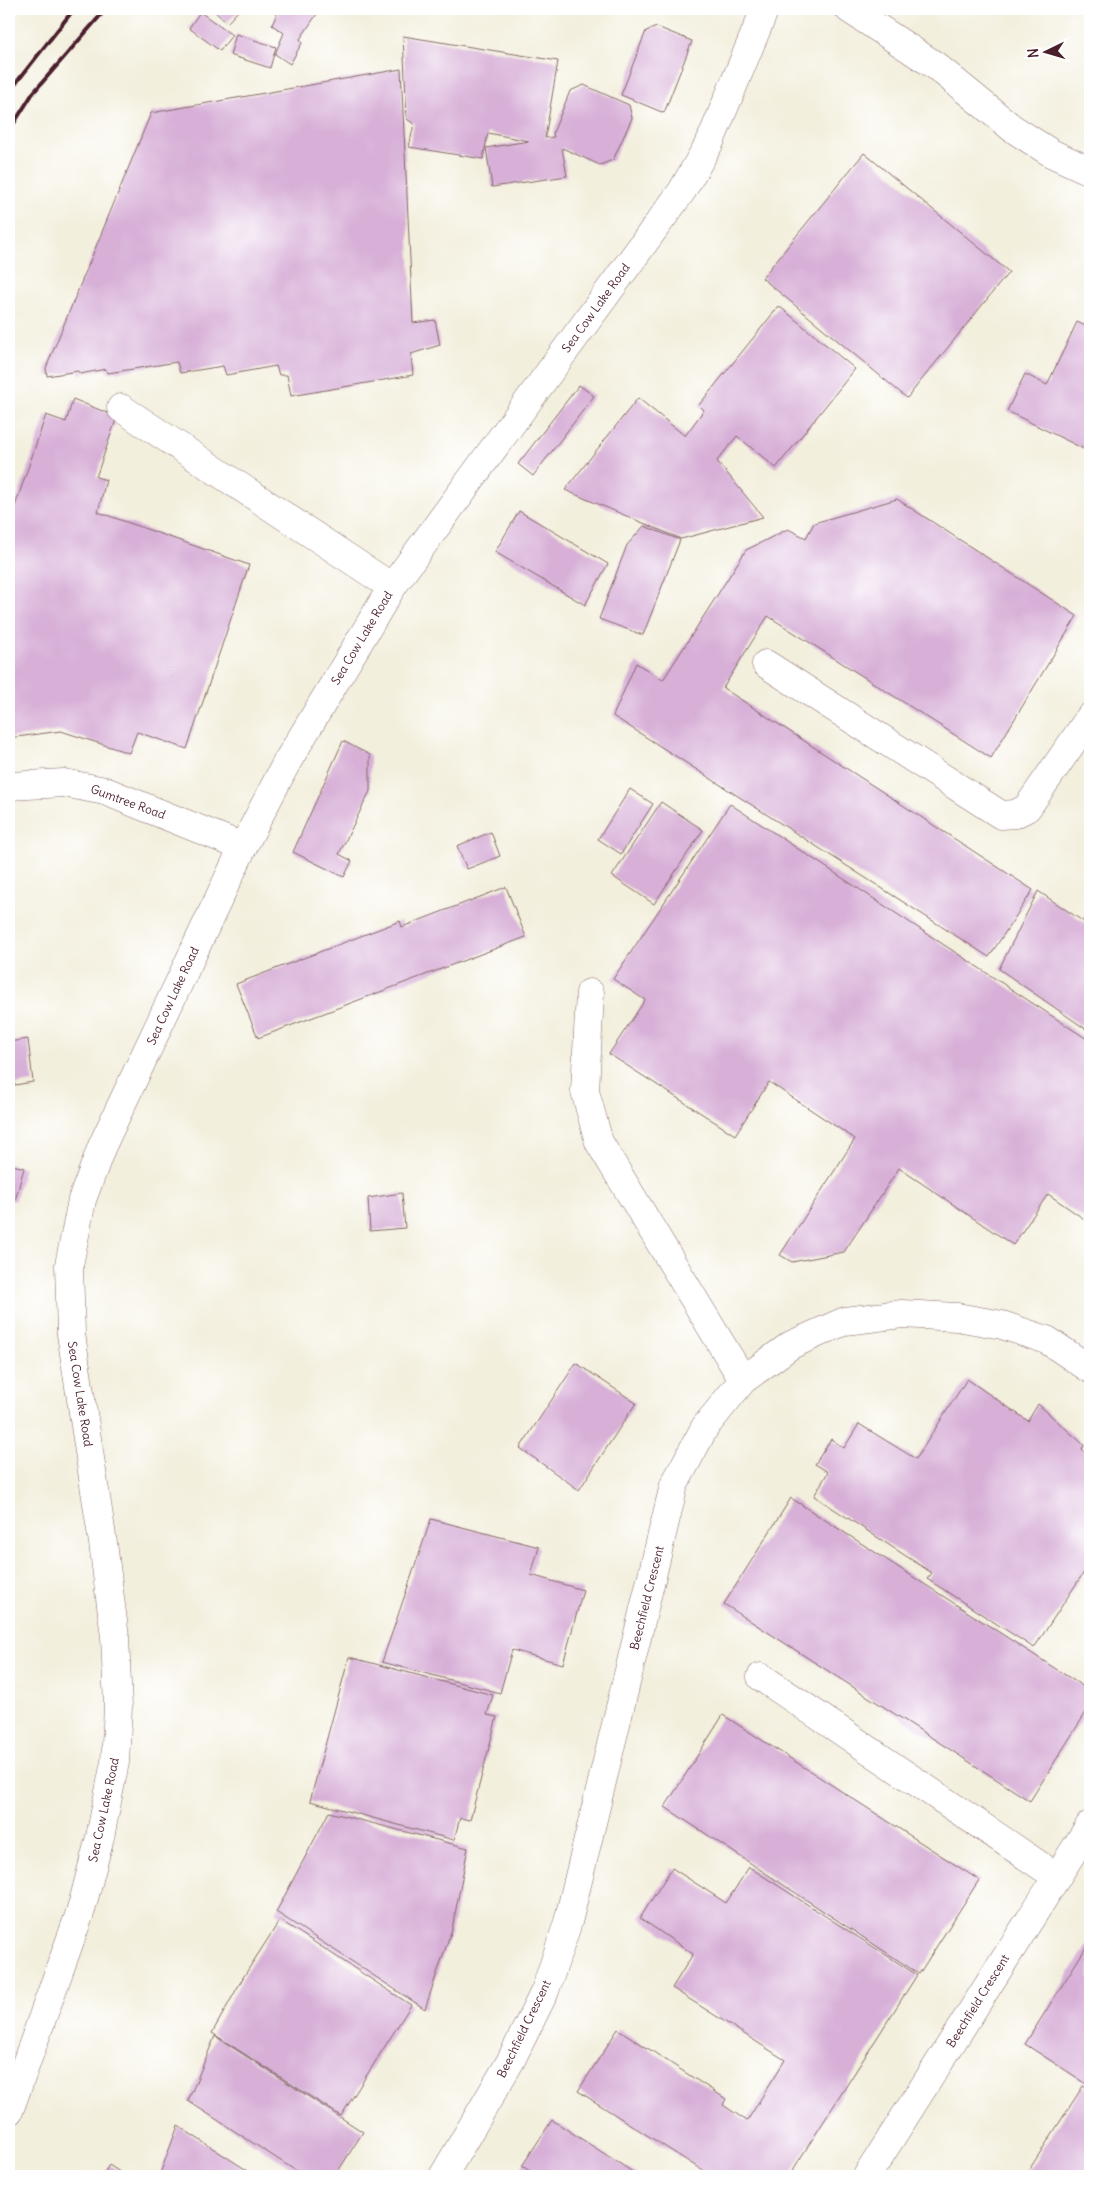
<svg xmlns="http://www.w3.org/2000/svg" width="1099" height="2185" font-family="Delius,sans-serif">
	<rect width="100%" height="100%" fill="#fff"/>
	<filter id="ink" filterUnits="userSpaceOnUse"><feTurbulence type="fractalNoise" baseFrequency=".02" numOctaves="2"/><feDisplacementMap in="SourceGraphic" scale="10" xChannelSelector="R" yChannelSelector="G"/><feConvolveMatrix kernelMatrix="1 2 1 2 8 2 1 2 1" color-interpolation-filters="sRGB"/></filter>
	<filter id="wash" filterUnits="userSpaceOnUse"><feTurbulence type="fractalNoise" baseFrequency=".0096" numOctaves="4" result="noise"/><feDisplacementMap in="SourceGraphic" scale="20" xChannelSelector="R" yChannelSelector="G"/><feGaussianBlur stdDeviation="1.12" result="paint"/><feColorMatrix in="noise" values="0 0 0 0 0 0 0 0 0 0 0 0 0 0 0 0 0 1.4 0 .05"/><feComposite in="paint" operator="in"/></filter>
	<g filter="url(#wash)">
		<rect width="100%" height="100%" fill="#f3efdd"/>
		<g id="blocks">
			<g fill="#d7afd7">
				<polygon points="212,9 240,9 227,23"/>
				<polygon points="279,9 315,9 319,11 300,39 302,43 290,64 275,54 284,33 272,25"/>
				<polygon points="200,12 232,35 220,51 189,28"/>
				<polygon points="657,27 692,41 664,113 621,95 646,31"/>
				<polygon points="236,34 276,47 270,68 230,55"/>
				<polygon points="403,36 558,61 545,138 554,137 553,133 570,91 584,85 629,105 632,118 613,160 600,165 562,148 567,176 492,187 486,148 529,141 488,133 483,159 409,147 414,124 407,119"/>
				<polygon points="401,69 413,323 435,320 440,345 411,354 413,375 291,396 287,375 279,375 276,366 226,375 223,366 180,373 177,362 108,373 106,369 80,374 78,371 47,376 46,368 151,113"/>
				<polygon points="864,153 1009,272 907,398 762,278"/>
				<polygon points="779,306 855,369 776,468 737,436 717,461 763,517 681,539 565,490 638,398 685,436 704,410 699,405"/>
				<polygon points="1077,322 1090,328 1090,436 1084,449 1007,411 1025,374 1047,385"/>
				<polygon points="579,385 594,396 533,476 518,464"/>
				<polygon points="73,399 117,417 96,477 106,480 98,512 249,565 187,749 137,732 129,753 61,731 9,738 9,524 46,415 66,422"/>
				<polygon points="897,499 1077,616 991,758 768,616 723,688 1033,890 989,957 613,716 636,663 663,680 746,550 788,529 806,538 814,523"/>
				<polygon points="519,511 608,564 585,605 495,552"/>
				<polygon points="644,526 680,540 643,635 599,619 627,545"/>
				<polygon points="343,741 370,755 370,791 339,854 352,861 344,877 293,852"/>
				<polygon points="630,789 653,804 621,854 598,839"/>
				<polygon points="661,802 703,830 654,904 612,876"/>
				<polygon points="730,804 1090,1041 1090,1223 1048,1194 1013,1245 899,1168 844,1252 792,1262 780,1255 855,1139 769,1082 735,1135 609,1054 645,1000 613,979"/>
				<polygon points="491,832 500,856 467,869 457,846"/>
				<polygon points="506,887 526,937 258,1038 236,984 400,921 402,927"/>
				<polygon points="1038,891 1090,926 1090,1032 999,969"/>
				<polygon points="28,1039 33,1082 9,1086 9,1042"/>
				<polygon points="9,1164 24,1168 15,1201 9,1199"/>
				<polygon points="402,1193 405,1228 370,1231 368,1198"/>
				<polygon points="576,1363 636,1403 579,1490 520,1448"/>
				<polygon points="967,1379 1028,1421 1038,1404 1084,1445 1082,1449 1090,1459 1090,1563 1034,1648 927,1579 932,1573 814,1496 828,1472 815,1464 831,1439 844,1448 859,1424 916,1459"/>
				<polygon points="791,1498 1090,1691 1090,1706 1030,1801 724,1604"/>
				<polygon points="431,1519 539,1547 531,1575 583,1590 563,1664 512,1650 500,1693 382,1662"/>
				<polygon points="349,1657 493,1695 487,1715 497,1717 470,1820 460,1818 454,1840 310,1801"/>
				<polygon points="723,1715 979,1880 919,1974 665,1807"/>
				<polygon points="329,1812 468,1848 452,1929 425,2009 276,1912"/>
				<polygon points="749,1867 917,1975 789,2176 711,2176 578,2091 618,2029 726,2099 723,2105 747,2121 785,2060 672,1988 693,1954 640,1918 672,1868 726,1903"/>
				<polygon points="280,1920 411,2005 341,2116 212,2033 244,1976"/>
				<polygon points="1090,1941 1090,2086 1025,2044"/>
				<polygon points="215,2036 363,2132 335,2176 304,2176 188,2101"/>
				<polygon points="1083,2086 1090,2091 1090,2176 1025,2176"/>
				<polygon points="552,2120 639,2176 538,2176 522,2166"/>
				<polygon points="178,2126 256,2176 159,2176"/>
				<polygon points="109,2165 126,2176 102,2176"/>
			</g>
		</g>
	</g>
	<g filter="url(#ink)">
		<use href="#blocks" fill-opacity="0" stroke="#856869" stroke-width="1"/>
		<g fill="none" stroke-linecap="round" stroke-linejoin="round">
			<defs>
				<g id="minor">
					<polyline points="849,9 936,66 1012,128 1051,153 1090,171"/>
					<polyline points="121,408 392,587"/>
					<polyline points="766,664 1001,815 1015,814 1027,808 1090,717"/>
					<polyline points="9,786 64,783 105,791 243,847"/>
					<polyline points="590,993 585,1091 599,1142 743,1380"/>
					<polyline points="761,1677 1057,1877"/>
					<polyline points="9,2111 81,1910 100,1837 115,1762 118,1707 115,1637 103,1543 71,1334 69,1265 82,1200 102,1146 243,847 287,762 392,587 682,191 710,142 765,9"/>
					<polyline points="443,2176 510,2062 545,1991 568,1922 674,1485 705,1427 743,1380 791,1345 845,1321 902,1314 957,1317 1002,1325 1047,1340 1090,1369"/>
					<polyline points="867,2176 1090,1825"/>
				</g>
			</defs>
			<use href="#minor" stroke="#856869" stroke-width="29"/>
			<use href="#minor" stroke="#fff" stroke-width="28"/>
			<g stroke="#4a1f2b" stroke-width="4">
				<polyline points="9,92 74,9"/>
				<polyline points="9,131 33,93 106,9"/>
			</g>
		</g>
	</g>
	<g text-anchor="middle" stroke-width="4" stroke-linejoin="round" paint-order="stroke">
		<g font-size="12" fill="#4a1f2b" stroke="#fff">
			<text transform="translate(596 308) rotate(-54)" y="4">Sea Cow Lake Road</text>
			<text transform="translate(362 638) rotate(-59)" y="4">Sea Cow Lake Road</text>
			<text transform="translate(128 802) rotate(20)" y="4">Gumtree Road</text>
			<text transform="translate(173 996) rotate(-65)" y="4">Sea Cow Lake Road</text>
			<text transform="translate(80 1394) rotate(81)" y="4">Sea Cow Lake Road</text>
			<text transform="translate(647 1598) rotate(-76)" y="4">Beechfield Crescent</text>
			<text transform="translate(104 1810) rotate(-78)" y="4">Sea Cow Lake Road</text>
			<text transform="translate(978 2001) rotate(-58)" y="4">Beechfield Crescent</text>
			<text transform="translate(524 2029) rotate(-64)" y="4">Beechfield Crescent</text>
		</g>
	</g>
	<rect width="1099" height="2185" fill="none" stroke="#fff" stroke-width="30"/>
	<g transform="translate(1046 52) rotate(265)" stroke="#ffffff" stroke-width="4" paint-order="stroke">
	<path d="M0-4L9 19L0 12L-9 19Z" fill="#4a1f2b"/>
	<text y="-8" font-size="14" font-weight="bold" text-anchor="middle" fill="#4a1f2b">N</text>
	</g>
</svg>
